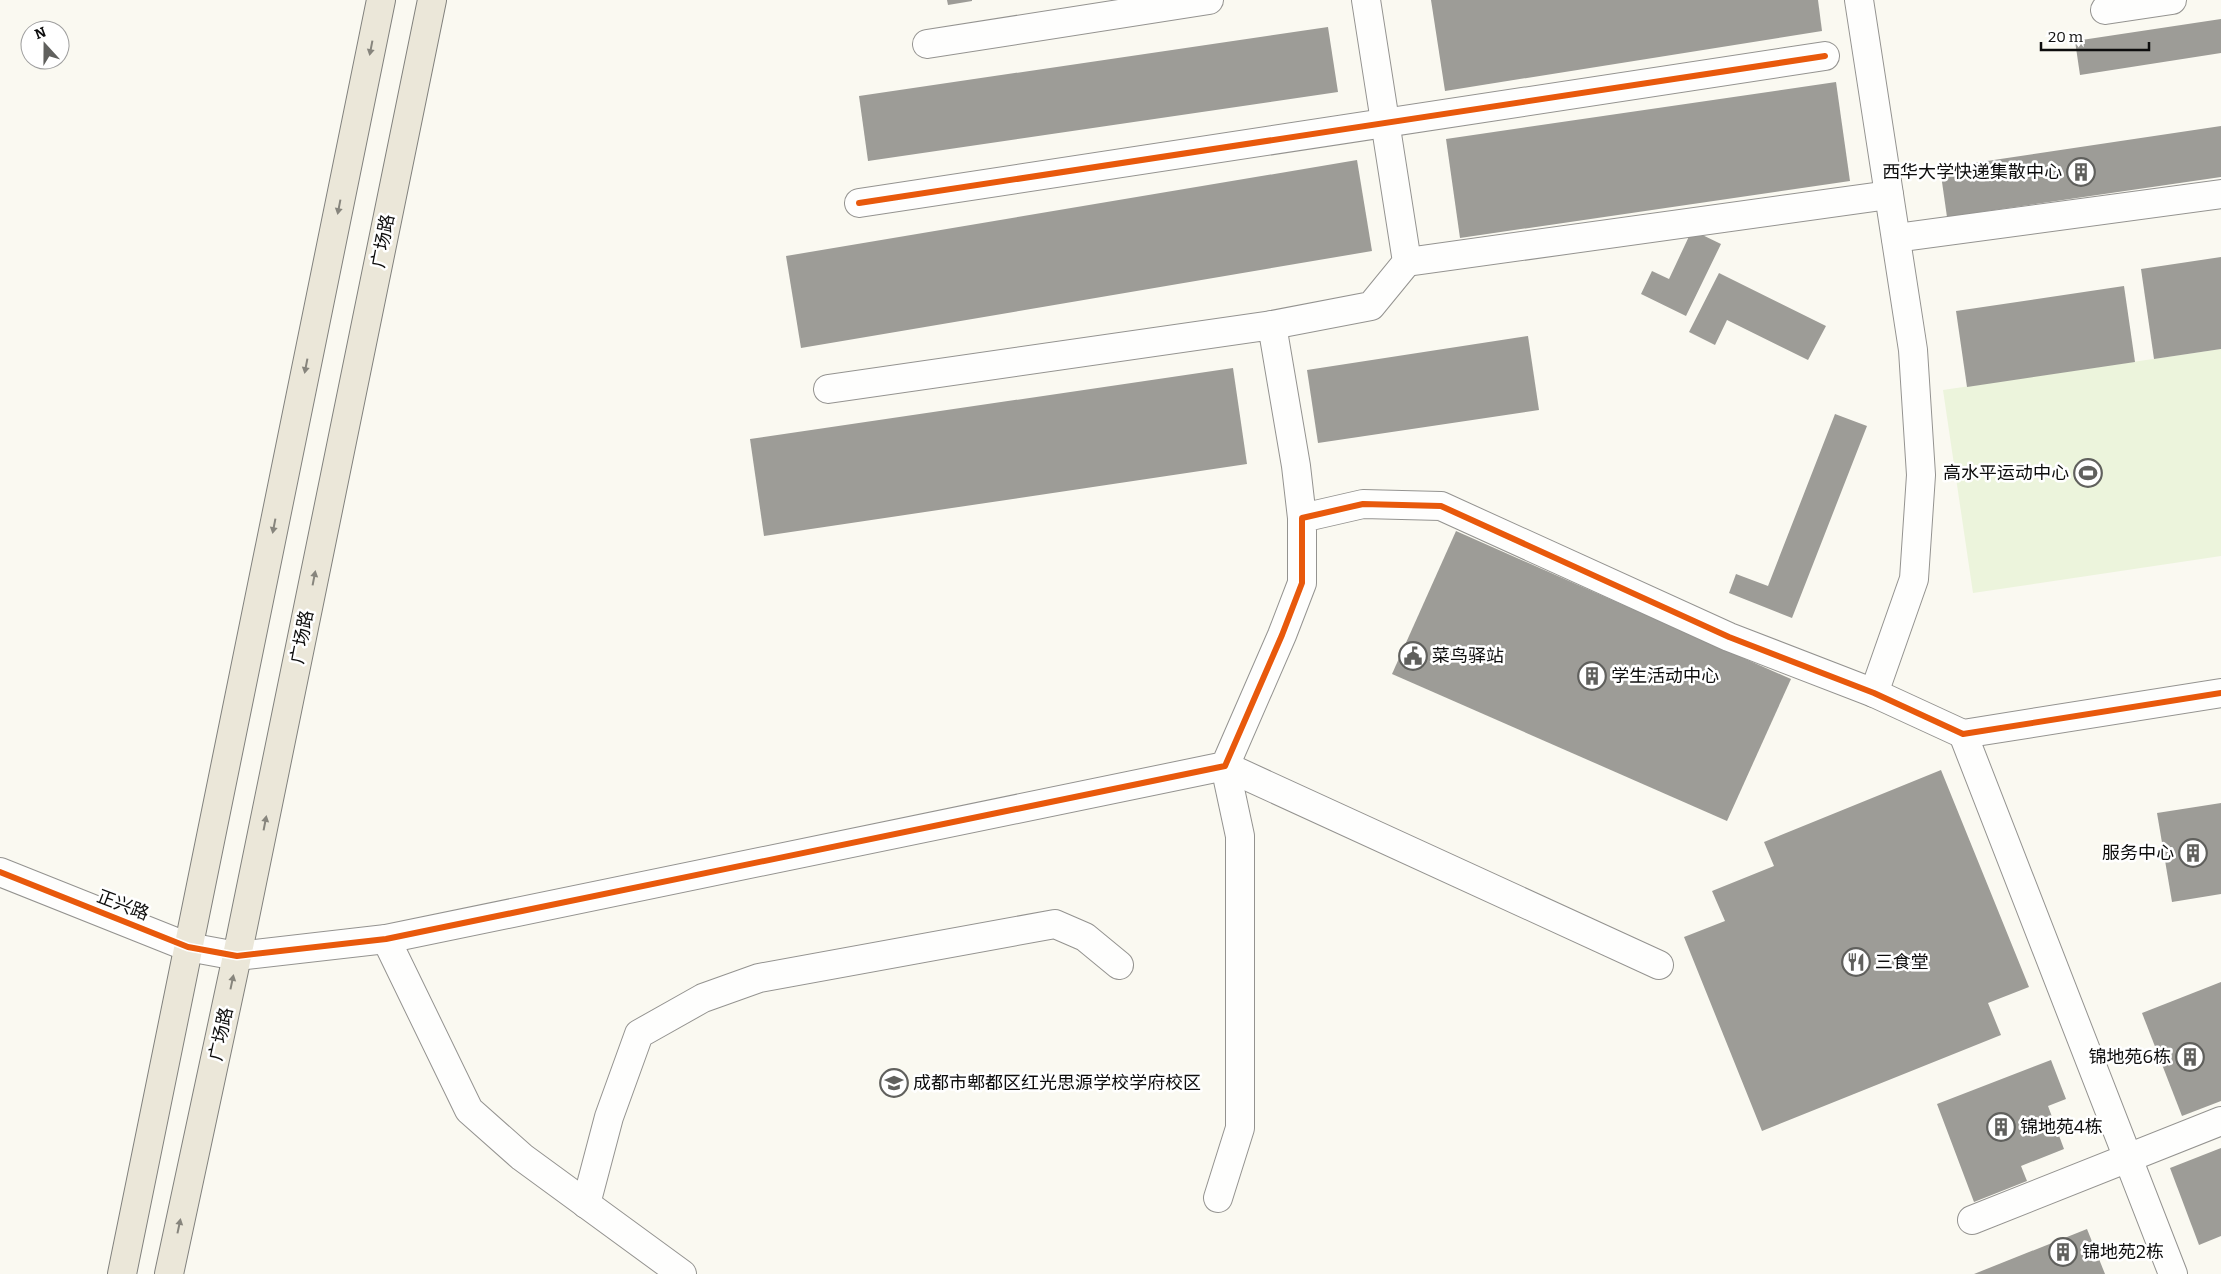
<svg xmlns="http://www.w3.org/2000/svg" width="2221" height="1274" font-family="Bitter,'Noto Sans SC',serif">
	<rect width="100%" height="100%" fill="#faf9f1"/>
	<polygon fill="#ecf4dc" points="2221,349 2221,556 1973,593 1943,390"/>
	<g fill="#9d9c97">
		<polygon points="947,0 972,0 972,1 948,5"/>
		<polygon points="1431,0 1818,0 1822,31 1445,91"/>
		<polygon points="2221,19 2221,53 2080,75 2075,41"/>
		<polygon points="1328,27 1338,92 868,161 859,96"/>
		<polygon points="1836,82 1850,181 1460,238 1446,139"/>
		<polygon points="2221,126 2221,177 1947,217 1940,168"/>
		<polygon points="1357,160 1372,251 801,348 786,256"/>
		<polygon points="1692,230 1721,244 1686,316 1641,294 1652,271 1669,279"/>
		<polygon points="2221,257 2221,349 2154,359 2141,269"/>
		<polygon points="1719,273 1826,326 1808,360 1727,320 1715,345 1689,332"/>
		<polygon points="2124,286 2135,362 1967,387 1956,311"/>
		<polygon points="1528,336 1539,410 1318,443 1307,370"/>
		<polygon points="1233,368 1247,464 764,536 750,439"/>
		<polygon points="1835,414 1867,426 1792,618 1729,593 1736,574 1768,586"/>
		<polygon points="1456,531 1791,679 1727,821 1392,674"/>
		<polygon points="1941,770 2029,987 1988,1003 2001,1035 1762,1131 1684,937 1725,921 1712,891 1774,866 1764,842"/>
		<polygon points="2221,803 2221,894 2172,902 2157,813"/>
		<polygon points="2221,982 2221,1101 2182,1116 2142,1013"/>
		<polygon points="2051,1060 2066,1099 2048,1106 2064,1149 2021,1166 2027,1181 1974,1202 1937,1104"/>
		<polygon points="2221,1148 2221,1236 2199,1245 2170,1168"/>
		<polygon points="2087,1229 2105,1274 1974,1274"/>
	</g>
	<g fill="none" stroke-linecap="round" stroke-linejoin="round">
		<defs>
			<g id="minor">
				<polyline points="1859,0 1913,350 1921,475 1914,579 1874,693"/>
				<polyline points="2105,10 2172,0"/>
				<polyline points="927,44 1209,0"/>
				<polyline points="859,203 1825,56"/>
				<polyline points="1896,238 2221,194"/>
				<polyline points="1407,262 1889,195"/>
				<polyline points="1272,325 1371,306 1407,262 1366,0"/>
				<polyline points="828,389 1272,325 1296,466 1302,518"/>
				<polyline points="1963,734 2173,1274"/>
				<polyline points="1225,766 1659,965"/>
				<polyline points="0,872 188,947 237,956 386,939 1225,766 1282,635 1302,583 1302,518 1363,504 1441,506 1729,637 1874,693 1963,734 2221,693"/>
				<polyline points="386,939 469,1110 522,1157 682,1274"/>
				<polyline points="1218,1198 1240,1128 1240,836 1225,766"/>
				<polyline points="586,1204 609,1117 639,1034 703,998 759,978 1055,924 1085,937 1119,965"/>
				<polyline points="1972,1220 2221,1121"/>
			</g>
			<g id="major">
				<polyline points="122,1274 381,0"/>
				<polyline points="169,1274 237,956 432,0"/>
			</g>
		</defs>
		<use href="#minor" stroke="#949390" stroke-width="30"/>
		<use href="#major" stroke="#81817d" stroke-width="30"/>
		<use href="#minor" stroke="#fefefd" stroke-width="28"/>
		<use href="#major" stroke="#ebe7d9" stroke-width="28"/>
		<defs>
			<g id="cycleway">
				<polyline points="859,203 1825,56"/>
				<polyline points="0,872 188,947 237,956 386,939 1225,766 1282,635 1302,583 1302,518 1363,504 1441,506 1729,637 1874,693 1963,734 2221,693"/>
			</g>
		</defs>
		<use href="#cycleway" stroke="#fff" stroke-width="9"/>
		<use href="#cycleway" stroke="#e8590c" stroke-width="6"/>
	</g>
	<defs><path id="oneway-solid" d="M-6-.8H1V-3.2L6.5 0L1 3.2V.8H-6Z" transform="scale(1.25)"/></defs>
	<g fill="#87857d">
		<use href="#oneway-solid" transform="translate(371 48) rotate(101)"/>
		<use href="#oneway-solid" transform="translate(339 207) rotate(101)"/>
		<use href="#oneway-solid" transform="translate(306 366) rotate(101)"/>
		<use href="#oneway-solid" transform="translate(274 526) rotate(101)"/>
		<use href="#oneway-solid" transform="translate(314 578) rotate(-79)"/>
		<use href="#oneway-solid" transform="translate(265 823) rotate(-79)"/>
		<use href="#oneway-solid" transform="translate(232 982) rotate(-78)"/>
		<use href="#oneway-solid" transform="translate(179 1226) rotate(-78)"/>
	</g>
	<defs>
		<symbol id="building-ring" viewBox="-11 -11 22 22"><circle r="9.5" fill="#fff" stroke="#60605d" stroke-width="1.5"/><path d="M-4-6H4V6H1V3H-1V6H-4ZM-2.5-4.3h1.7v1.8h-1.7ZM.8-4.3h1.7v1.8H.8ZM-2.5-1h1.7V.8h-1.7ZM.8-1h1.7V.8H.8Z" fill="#60605d"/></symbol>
		<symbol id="stadium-ring" viewBox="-11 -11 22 22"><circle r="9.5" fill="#fff" stroke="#60605d" stroke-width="1.5"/><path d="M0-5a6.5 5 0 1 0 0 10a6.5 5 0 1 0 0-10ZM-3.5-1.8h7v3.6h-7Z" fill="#60605d"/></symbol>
		<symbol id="civic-ring" viewBox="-11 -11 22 22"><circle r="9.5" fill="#fff" stroke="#60605d" stroke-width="1.5"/><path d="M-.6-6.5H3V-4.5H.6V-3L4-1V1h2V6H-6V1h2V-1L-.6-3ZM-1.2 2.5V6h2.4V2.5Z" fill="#60605d"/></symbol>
		<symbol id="restaurant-ring" viewBox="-11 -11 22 22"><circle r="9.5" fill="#fff" stroke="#60605d" stroke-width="1.5"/><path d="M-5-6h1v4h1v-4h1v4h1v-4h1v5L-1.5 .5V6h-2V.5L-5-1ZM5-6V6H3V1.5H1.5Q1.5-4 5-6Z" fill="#60605d"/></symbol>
		<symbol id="school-ring" viewBox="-11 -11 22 22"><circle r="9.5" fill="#fff" stroke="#60605d" stroke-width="1.5"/><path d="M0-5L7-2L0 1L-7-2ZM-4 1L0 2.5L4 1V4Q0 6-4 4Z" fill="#60605d"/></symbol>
	</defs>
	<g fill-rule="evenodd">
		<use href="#building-ring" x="2065" y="156" width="32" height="32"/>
		<use href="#stadium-ring" x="2072" y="457" width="32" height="32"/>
		<use href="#civic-ring" x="1397" y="640" width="32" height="32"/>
		<use href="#building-ring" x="1576" y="660" width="32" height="32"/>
		<use href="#building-ring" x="2177" y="837" width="32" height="32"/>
		<use href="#restaurant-ring" x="1840" y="946" width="32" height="32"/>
		<use href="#building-ring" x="2174" y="1041" width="32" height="32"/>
		<use href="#school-ring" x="878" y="1067" width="32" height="32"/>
		<use href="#building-ring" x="1985" y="1111" width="32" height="32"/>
		<use href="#building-ring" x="2047" y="1236" width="32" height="32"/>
	</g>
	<g text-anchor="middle" stroke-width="5" stroke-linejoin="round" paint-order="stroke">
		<g font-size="18" fill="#0d0d0d" stroke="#fff" text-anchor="start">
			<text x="2062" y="178" text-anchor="end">西华大学快递集散中心</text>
			<text x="2069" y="479" text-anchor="end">高水平运动中心</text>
			<text x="1432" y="662">菜鸟驿站</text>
			<text x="1611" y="682">学生活动中心</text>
			<text x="2174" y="859" text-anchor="end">服务中心</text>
			<text x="1875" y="968">三食堂</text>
			<text x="2171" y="1063" text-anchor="end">锦地苑6栋</text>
			<text x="913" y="1089">成都市郫都区红光思源学校学府校区</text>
			<text x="2020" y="1133">锦地苑4栋</text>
			<text x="2082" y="1258">锦地苑2栋</text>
		</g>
		<g font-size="18" fill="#0d0d0d" stroke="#fff">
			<text transform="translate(383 241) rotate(-79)" y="6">广场路</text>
			<text transform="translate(302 637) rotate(-79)" y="6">广场路</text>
			<text transform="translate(123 905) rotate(21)" y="6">正兴路</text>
			<text transform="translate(221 1034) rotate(-78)" y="6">广场路</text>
		</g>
	</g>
	<g transform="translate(45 45) rotate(339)"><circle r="24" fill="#ffffff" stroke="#9e9e9e"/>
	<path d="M0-4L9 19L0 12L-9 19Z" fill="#60605d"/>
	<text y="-8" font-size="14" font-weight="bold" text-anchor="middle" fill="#0d0d0d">N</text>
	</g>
	<path d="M2041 42v8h108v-8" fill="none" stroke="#0d0d0d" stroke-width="2.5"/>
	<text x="2048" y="42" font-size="15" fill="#0d0d0d" stroke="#ffffff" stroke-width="4" paint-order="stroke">20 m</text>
</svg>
